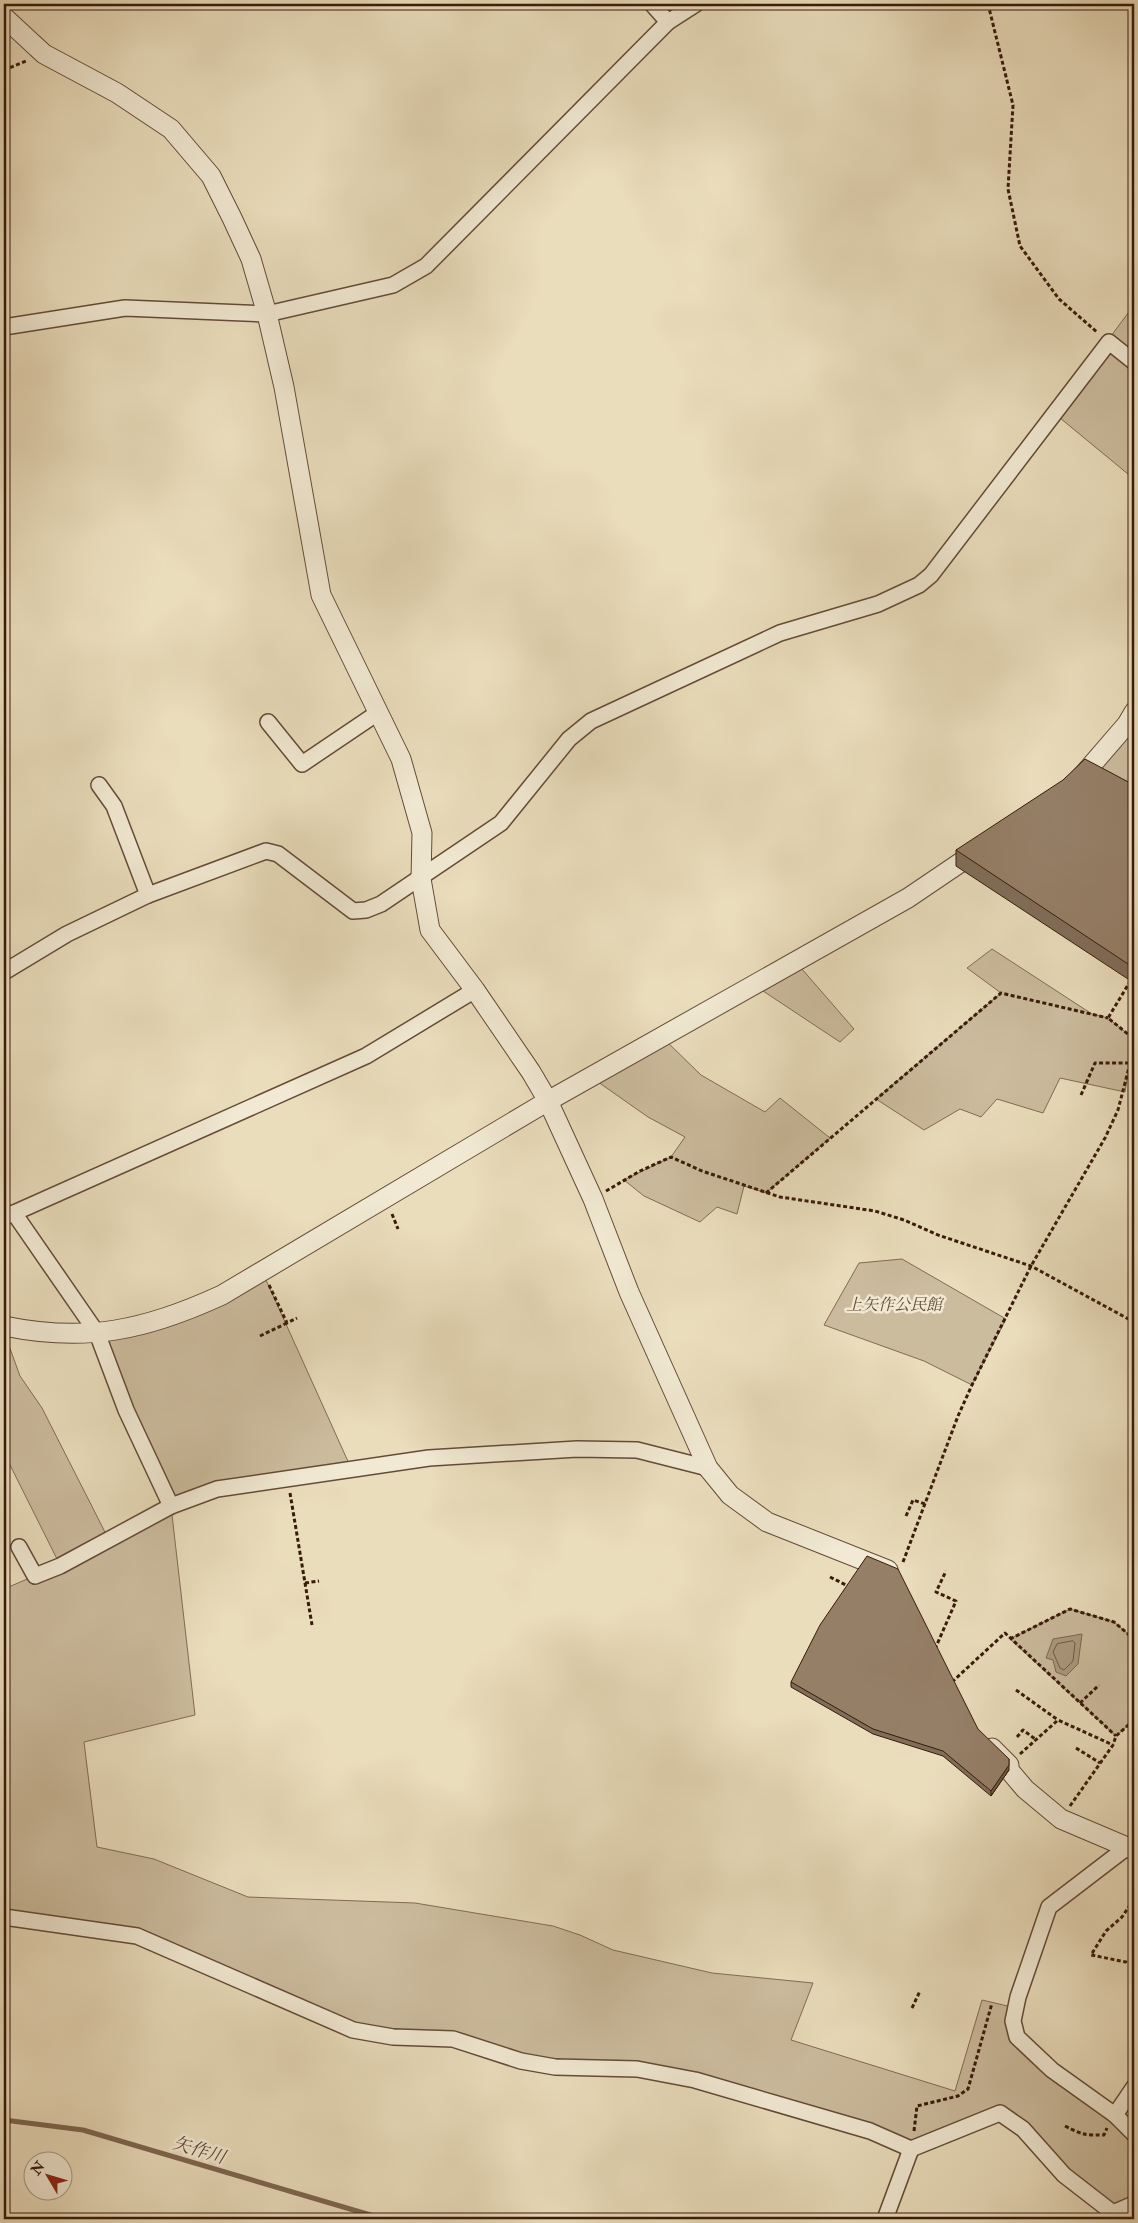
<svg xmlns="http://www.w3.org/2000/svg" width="1138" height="2223" font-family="'IM FELL Double Pica','Noto Serif JP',serif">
	<rect width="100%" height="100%" fill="#eaddbc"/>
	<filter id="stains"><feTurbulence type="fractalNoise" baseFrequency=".004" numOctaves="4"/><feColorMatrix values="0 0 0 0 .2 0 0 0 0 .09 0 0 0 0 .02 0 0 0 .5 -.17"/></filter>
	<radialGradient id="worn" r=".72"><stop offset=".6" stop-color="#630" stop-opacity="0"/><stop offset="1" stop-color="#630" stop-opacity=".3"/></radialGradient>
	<g fill="#ccbc9e" stroke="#826b54">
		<polygon points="1134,305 1134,479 1054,413"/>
		<polygon points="1134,712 1134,800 1085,775"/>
		<polygon points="992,949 1092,1014 1108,1018 1134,1039 1125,1092 1060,1078 1043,1113 997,1099 981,1117 960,1109 924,1130 876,1099 1001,993 967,968"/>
		<polygon points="795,961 854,1029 840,1042 754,985"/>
		<polygon points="662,1037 701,1075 765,1112 780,1098 830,1138 766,1193 744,1186 737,1214 717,1207 700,1222 644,1196 624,1180 671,1157 685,1137 648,1117 591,1077"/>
		<polygon points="902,1259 1006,1319 972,1385 924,1361 824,1325 859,1263"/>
		<polygon points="262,1271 351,1468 171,1506 195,1715 84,1742 97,1847 154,1859 248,1897 415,1903 553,1926 580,1935 613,1950 712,1973 813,1983 791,2040 955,2091 982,2000 1016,2008 1017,2037 1134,2134 1134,2204 1113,2213 1000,2113 911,2149 718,2087 506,2056 353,2030 137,1936 8,1918 4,1878 4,1589 60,1565 4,1453 4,1332 20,1376 42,1408 108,1538 171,1506 97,1333 128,1328"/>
		<polygon points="1070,1609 1114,1622 1134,1639 1134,1720 1116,1736 1010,1639"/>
	</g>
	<polygon fill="#ad9b80" stroke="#7e6751" points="1082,1634 1078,1664 1066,1676 1056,1672 1053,1660 1046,1658 1053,1639"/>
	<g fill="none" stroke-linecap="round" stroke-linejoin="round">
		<polygon stroke="#725a46" stroke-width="1" points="1073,1641 1075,1643 1073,1661 1064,1670 1060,1668 1053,1652 1057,1644"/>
		<polyline stroke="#7e6751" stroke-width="5" points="4,2120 83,2130 384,2219"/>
		<defs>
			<g id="minor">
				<polyline points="652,4 668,22"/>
				<polyline points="4,327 125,308 267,314 393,285 426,266 668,22 696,4"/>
				<polyline points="268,722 302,764 379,712"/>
				<polyline points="99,785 114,806 148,895"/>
				<polyline points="4,972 67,934 148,895 266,851 278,854 353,911 366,910 381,904 501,823 569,739 591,721 780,633 878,604 919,585 931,575 1109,342 1134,362"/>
				<polyline points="14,1213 366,1056 475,990"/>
				<polyline points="4,1217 14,1213 97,1333 126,1410 171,1506 217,1489 429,1458 577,1449 637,1450 708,1468"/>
				<polyline points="19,1547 35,1576 60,1566 171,1506"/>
				<polyline points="1126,1848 1049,1907 1018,1997 1013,2021 1017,2037 1052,2070 1115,2115 1134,2134"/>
				<polyline points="4,1917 137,1936 353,2030 393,2037 453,2039 521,2061 555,2067 637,2069 695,2080 870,2131 911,2149 1000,2113 1023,2129 1064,2175 1113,2213 1134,2204"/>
				<polyline points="1115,2115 1134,2087"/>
				<polyline points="885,2219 911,2149"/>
			</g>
			<g id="tertiary">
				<polyline points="4,17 44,54 117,93 171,129 211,176 232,218 251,259 267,314 284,387 321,595 401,759 422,833 421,879 430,930 475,990 531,1072 548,1101 593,1199 629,1292 708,1468 730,1495 767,1522 888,1570"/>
				<polyline points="1077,782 1127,724 1134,712"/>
				<path d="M4,1326C87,1343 146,1330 222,1295L548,1101L908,898L976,852"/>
				<polyline points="992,1748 1009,1765 1009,1770 1025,1789 1061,1819 1134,1850"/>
			</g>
		</defs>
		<use href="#minor" stroke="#644b37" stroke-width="18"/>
		<use href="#tertiary" stroke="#644b37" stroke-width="21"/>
		<g stroke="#381a0b" stroke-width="3" stroke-dasharray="4 2.5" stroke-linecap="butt">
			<polyline points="988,4 1013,105 1008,189 1020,246 1059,299 1098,333"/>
			<polyline points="4,70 26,61"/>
			<polyline points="1134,975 1108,1018 1134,1039"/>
			<polyline points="1081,1095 1095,1063 1131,1063"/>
			<polyline points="606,1191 640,1171 671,1157 702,1171 780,1197 875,1211 904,1220 938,1235 1031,1266 1134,1322"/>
			<polyline points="766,1193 1001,993 1108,1018"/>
			<polyline points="392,1214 398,1229"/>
			<polyline points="269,1285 287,1323 297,1318"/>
			<polyline points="260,1336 287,1323"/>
			<polyline points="290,1493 312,1625"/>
			<polyline points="906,1516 913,1500 925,1504"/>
			<polyline points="903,1562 958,1416 972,1385 1031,1266 1105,1138 1118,1110 1134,1048"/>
			<polyline points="830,1577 850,1587"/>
			<polyline points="305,1583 319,1581"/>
			<polyline points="1010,1639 1070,1609 1114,1622 1134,1639"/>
			<polyline points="935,1649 956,1601 936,1592 946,1571"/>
			<polyline points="952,1682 1005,1633 1116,1736"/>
			<polyline points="1016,1690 1058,1720"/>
			<polyline points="1080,1703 1099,1685"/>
			<polyline points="1017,1737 1023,1730 1035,1739"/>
			<polyline points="1076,1748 1100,1763"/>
			<polyline points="1020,1754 1058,1720 1113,1745"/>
			<polyline points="1070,1806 1113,1745 1116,1736 1134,1720"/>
			<polyline points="1134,1899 1122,1917 1106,1931 1091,1955 1126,1962 1134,1968"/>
			<polyline points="912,2008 920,1991"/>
			<path d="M1065,2126C1083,2135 1083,2135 1104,2135L1107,2128"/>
			<polyline points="914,2131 917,2106 958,2096 968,2089 992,2003"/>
		</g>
		<use href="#minor" stroke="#f1e9d3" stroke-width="15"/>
		<use href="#tertiary" stroke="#f1e9d3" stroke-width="19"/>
	</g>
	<g fill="#806d59" stroke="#381a0b">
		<polygon points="1134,785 1134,975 1131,981 956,866 956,850"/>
		<polygon points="791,1682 978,1729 1009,1770 991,1796 943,1756 873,1734 791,1687"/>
	</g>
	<g fill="#685948" stroke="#381a0b">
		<polygon points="1134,960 1134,975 1131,981 1131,966"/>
		<polygon points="1009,1759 1009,1770 991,1796 991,1791"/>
	</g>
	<g fill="#957f67" stroke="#381a0b">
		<polygon points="1085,759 1134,785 1134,960 1131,966 956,850 1063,780"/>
		<polygon points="867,1556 898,1569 978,1729 1009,1759 1009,1765 991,1791 943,1751 873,1729 791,1682 820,1625"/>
	</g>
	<g text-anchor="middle" stroke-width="5" stroke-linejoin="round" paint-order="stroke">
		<g font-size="16" font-style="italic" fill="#644b37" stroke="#f1e9d3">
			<text x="894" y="1310">上矢作公民館</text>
		</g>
		<g font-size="18" font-style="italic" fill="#614734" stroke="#f1e9d3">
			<text transform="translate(199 2150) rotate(17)" y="6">矢作川</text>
		</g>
	</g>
	<rect width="1138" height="2223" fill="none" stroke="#eaddbc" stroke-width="20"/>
	<rect x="5" y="5" width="1128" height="2213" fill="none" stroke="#381a0b" stroke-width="2.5"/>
	<rect x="10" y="10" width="1118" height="2203" fill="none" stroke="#381a0b"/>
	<g transform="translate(48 2176) rotate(308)"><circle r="24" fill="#f1e9d3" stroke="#a79683"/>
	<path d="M0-4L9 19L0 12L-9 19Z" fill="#8f2418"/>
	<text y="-8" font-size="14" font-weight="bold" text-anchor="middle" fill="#381a0b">N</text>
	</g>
	<rect width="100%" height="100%" filter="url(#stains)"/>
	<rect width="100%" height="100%" fill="url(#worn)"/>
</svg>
